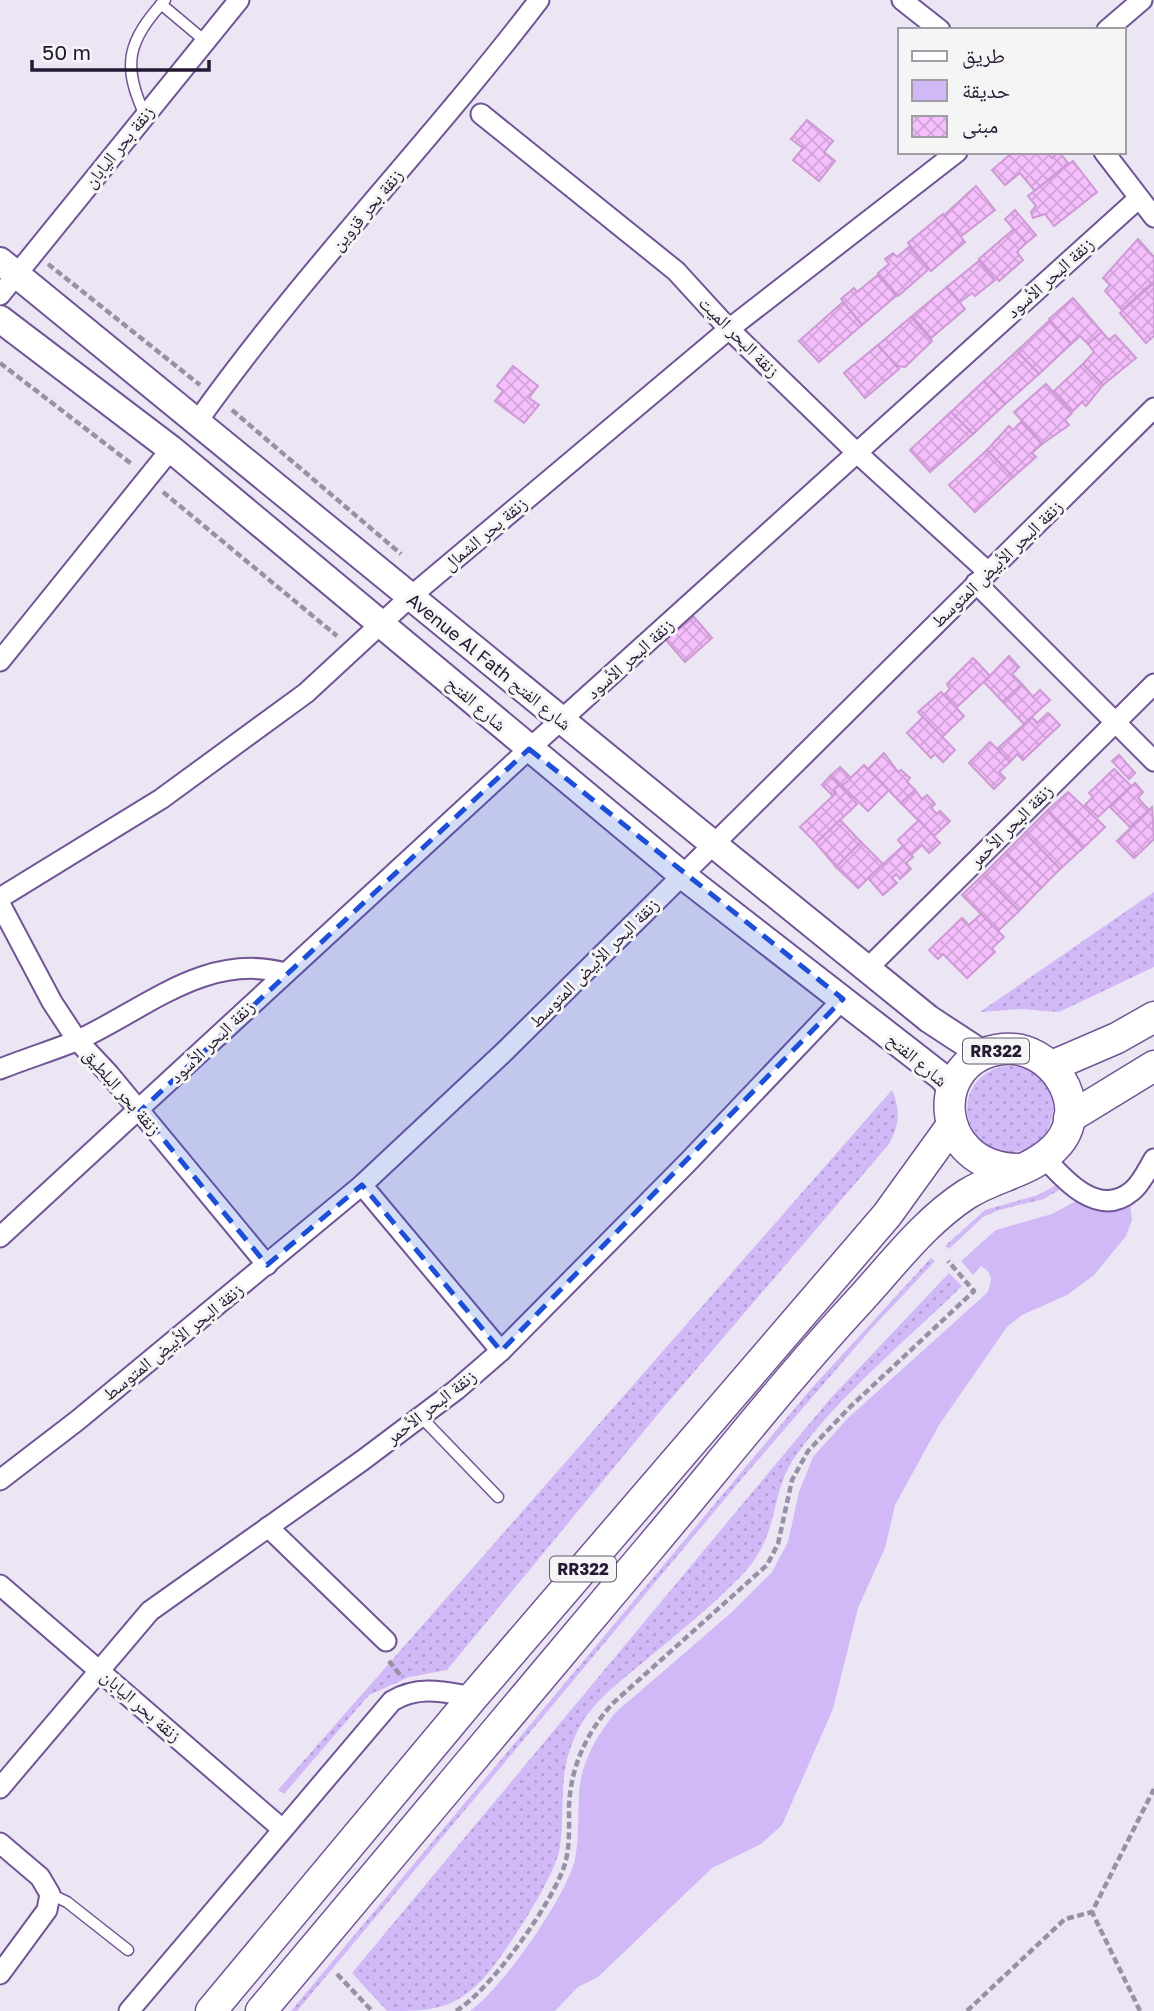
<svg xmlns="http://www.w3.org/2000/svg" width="1154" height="2011" font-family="'Golos Text','Noto Naskh Arabic',sans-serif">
	<defs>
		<pattern id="grass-dots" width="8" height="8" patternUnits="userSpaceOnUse" patternTransform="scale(1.75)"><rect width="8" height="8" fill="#d1b8f7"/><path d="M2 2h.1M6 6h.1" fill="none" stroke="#b39dd4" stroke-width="1.8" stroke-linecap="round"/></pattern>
		<pattern id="building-cross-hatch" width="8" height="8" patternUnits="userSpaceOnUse" patternTransform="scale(1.75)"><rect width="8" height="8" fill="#f5befc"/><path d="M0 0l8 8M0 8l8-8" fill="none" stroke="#d2a3d8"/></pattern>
	</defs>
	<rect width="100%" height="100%" fill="#ebe5f4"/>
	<g fill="url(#grass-dots)">
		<polygon points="1154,892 1154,967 1059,1012 1022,1009 980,1012"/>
		<circle cx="1010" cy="1109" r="43"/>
		<path d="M892,1090C901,1111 899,1125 889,1144L658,1414L447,1670L409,1677L369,1695L284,1794L278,1790Z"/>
		<polygon points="1058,1184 1062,1188 1044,1199 999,1210 983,1217 949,1249 945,1246 985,1210 1038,1195"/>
		<polygon points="931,1258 935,1261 872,1328 744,1476 297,2011 291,2011 810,1390"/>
		<path d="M949,1273L962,1286C909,1338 838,1396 795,1457C769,1494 781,1535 741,1576C712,1606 678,1633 646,1660C622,1680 594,1700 579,1728C556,1773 566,1801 560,1847C556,1876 504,1956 483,1979C452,2011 430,2011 387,2011L352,1973L830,1399Z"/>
	</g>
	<path fill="#d1b8f7" d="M1076,1201C1094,1215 1111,1215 1130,1203L1132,1220L1126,1236L1094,1275L1067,1295L1022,1315L1007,1327L939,1425L895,1505L885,1548L858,1608L833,1709L782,1825L761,1844L712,1868L598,1977L578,1987L555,2011H470C502,1989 567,1896 575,1859C580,1834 577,1808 580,1784C584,1757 599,1733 615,1713L732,1612L772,1572L788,1542L799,1492L813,1457L847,1419L988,1292L991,1279L988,1271L981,1266L973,1275L961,1261L996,1230L1052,1214Z"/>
	<g fill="url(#building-cross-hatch)" stroke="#ce99d5" stroke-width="2">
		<polygon points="807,120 833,141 824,152 835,161 819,181 793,160 803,148 791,139"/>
		<polygon points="1013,152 1047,152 1052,158 1059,152 1068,163 1035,191 1020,173 1005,185 992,170"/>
		<polygon points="1073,161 1097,192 1054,226 1045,214 1033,218 1031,212 1036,206 1028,196"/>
		<polygon points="976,186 995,210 960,237 943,216"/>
		<polygon points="1015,210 1036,235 1026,243 1005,219"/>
		<polygon points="943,214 965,242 931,271 908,243"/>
		<polygon points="1014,229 1026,243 1017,252 1023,260 999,281 979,259"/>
		<polygon points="1138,239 1154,257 1154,281 1122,310 1105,291 1110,285 1103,278"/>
		<polygon points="909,247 929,269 898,296 878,273 889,264 885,259 893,253 897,257"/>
		<polygon points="979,261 995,280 975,296 972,293 960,302 947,287"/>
		<polygon points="878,275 896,296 862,325 841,299 854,288 857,292"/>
		<polygon points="1154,283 1154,336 1146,343 1120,313"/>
		<polygon points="947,287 965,309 931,338 912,316"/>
		<polygon points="1073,298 1102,332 1088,344 1080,336 1071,344 1049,319"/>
		<polygon points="843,302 862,325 819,362 799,341"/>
		<polygon points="911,317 932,341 905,367 896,366 878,345"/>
		<polygon points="1049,321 1071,344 1039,374 1017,351"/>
		<polygon points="1102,332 1109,340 1115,335 1136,358 1103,385 1083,364 1094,352 1088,344"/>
		<polygon points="878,345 899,369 865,398 844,373"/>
		<polygon points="1017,351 1039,374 1005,404 984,381"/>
		<polygon points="1083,364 1103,385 1086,406 1082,402 1073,411 1054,391"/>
		<polygon points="513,366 538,386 529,398 539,405 524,423 495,401 503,391 497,386"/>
		<polygon points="984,381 1005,404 973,434 951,412"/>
		<polygon points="1046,384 1072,413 1065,420 1069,425 1042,444 1014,412"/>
		<polygon points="951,412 973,434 930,472 910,450"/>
		<polygon points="1021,422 1042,444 1032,453 1036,457 1013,477 987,450 1009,426 1013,430"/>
		<polygon points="987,450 1013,477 975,512 949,485"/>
		<polygon points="694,617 712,638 685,662 666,640"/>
		<polygon points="1009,656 1019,667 1012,674 1022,684 1003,702 984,682"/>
		<polygon points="973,658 990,676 956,708 944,695 950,689 947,684"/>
		<polygon points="1022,684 1033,697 1040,690 1050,700 1024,724 1003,702"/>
		<polygon points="941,692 964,716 942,737 918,712"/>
		<polygon points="1048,713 1060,725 1023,760 1017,754 1010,762 997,749 1032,717 1037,723"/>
		<polygon points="923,717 955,750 943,762 935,754 931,758 907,733"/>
		<polygon points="990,742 1010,762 999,772 1005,778 994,789 969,763"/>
		<polygon points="884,753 898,772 901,770 910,778 907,782 915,790 901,803 868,769"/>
		<polygon points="1119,755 1135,773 1129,779 1112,761"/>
		<polygon points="864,765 889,790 868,811 842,786"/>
		<polygon points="840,767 851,778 842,786 831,775"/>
		<polygon points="1114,769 1131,786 1098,817 1085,805 1093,797 1089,793"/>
		<polygon points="830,776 839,785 833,796 822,785"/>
		<polygon points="1135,783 1143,792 1138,798 1149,810 1130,827 1110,807"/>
		<polygon points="839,785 857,804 816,843 800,827 836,793 834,789"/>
		<polygon points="915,790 922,799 927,795 935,804 931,808 937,814 940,811 950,821 934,836 901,803"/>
		<polygon points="1068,792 1105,827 1083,848 1047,811"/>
		<polygon points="1152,807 1154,839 1134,858 1117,841"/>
		<polygon points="1047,811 1083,848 1060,869 1025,833"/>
		<polygon points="840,820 861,842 836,867 816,843"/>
		<polygon points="919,820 940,843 929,853 922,845 911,855 898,840"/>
		<polygon points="1025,833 1060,869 1041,888 1005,853"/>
		<polygon points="861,842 883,864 858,888 836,867"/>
		<polygon points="903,846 913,857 906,863 911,869 900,879 896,874 892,878 897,883 883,895 868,878"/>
		<polygon points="1005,853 1041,888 1019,911 983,875"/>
		<polygon points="983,875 1019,911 998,931 962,895"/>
		<polygon points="981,914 1004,937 992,948 995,952 967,978 943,954 938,959 929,950 962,918 969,925"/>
	</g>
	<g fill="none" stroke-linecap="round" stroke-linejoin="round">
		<defs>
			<g id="lane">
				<polyline points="161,4 205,41"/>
				<path d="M145,115C121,64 128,41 165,0"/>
				<polyline points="421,1417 498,1497"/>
				<polyline points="50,1894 67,1902 128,1950"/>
			</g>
			<g id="street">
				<polyline points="902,0 940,30"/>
				<polyline points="1107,30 1142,0"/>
				<polyline points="481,114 676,271 729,329 856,452 988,572"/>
				<polyline points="1104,152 1154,217"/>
				<polyline points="0,295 239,0"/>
				<path d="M197,422C302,274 429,144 539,0"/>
				<polyline points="976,583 1154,761"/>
				<polyline points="0,661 171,449"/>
				<polyline points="0,898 161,799 306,693 410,597 729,329 957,152"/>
				<polyline points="0,904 52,1002 77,1040 109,1074 267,1265"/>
				<polyline points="869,967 1154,684"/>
				<path d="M0,1069C25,1059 51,1051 76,1041C143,1011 206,951 285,973"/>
				<path d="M1044,1157C1064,1180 1099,1219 1132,1191C1141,1184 1148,1169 1154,1159"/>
				<polyline points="362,1185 501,1351"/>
				<polyline points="0,1237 529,749 1139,198"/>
				<polyline points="0,1480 78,1420 362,1185 504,1052 1154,408"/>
				<polyline points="268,1527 386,1641"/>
				<polyline points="0,1585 281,1828"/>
				<polyline points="0,1788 150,1611 363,1460 456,1390 501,1351 689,1161 843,999"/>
				<polyline points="0,1843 40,1877 50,1894 47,1910 0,1974"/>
				<path d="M129,2011L392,1701C419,1685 444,1692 473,1697"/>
			</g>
			<g id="secondary">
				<polyline points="0,261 712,843 929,1019 984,1055"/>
				<polyline points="0,319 171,449 682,875 942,1077 953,1089"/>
			</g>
			<g id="primary">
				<polyline points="1052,1066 1117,1038 1154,1017"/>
				<polyline points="1069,1118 1154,1066"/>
				<polyline points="211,2011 473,1697 887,1215 952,1125"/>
				<path d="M261,2011C390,1857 519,1704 648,1550C718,1467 785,1381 859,1301C893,1264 925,1221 967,1194C997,1175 1036,1171 1059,1143C1091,1103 1050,1044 1003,1049C928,1057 931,1167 1018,1169"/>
			</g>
		</defs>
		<use href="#lane" stroke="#715595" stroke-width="13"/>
		<use href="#street" stroke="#715595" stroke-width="23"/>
		<use href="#secondary" stroke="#715595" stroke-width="30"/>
		<use href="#primary" stroke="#715595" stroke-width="33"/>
		<g stroke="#9890a4" stroke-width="4.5" stroke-dasharray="7 3.5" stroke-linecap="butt">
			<polyline points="48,264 200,385"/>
			<polyline points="0,363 133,465"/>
			<polyline points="232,410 401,554"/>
			<polyline points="163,492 337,636"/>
			<polyline points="389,1661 401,1676"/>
			<polyline points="337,1974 372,2011"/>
			<path d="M456,2011C490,1991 557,1898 566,1860C570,1842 569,1824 569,1806C571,1766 586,1734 612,1704L767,1565L778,1544L792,1480L808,1451L850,1407L974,1291L948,1261"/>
			<polyline points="967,2011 1065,1919 1092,1912"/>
			<polyline points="1140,2011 1092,1912 1154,1789"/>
		</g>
		<use href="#lane" stroke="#fff" stroke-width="10"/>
		<use href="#street" stroke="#fff" stroke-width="19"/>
		<use href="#secondary" stroke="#fff" stroke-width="26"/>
		<use href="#primary" stroke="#fff" stroke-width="30"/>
	</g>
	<path fill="#1d4ed8" fill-opacity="0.2" stroke="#1d4ed8" stroke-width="5" stroke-dasharray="14 9" stroke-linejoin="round" d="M529,749L843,999L501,1351L362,1185L267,1265L140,1111Z"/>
	<g text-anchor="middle" stroke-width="6" stroke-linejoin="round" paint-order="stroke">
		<g fill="#f5f5f5" stroke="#635a6d" stroke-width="2">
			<rect x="963" y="1038.5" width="66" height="25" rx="5"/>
			<rect x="550" y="1556.5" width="66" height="25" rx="5"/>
		</g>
		<g font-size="16" font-weight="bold" fill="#241833">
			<text x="996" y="1057">RR322</text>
			<text x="583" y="1575">RR322</text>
		</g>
		<g font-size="18" fill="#241833" stroke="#f5f5f5">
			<text transform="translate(119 147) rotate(-51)" y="6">زنقة بحر اليابان</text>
			<text transform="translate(367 210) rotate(-50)" y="6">زنقة بحر قزوين</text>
			<text transform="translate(1050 278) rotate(-42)" y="6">زنقة البحر الأسود</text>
			<text transform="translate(739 337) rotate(45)" y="6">زنقة البحر الميت</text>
			<text transform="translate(485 534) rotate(-40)" y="6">زنقة بحر الشمال</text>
			<text transform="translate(997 564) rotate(-44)" y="6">زنقة البحر الأبيض المتوسط</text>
			<text transform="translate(630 659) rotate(-42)" y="6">زنقة البحر الأسود</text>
			<text transform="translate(489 662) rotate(39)" y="6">Avenue Al Fath شارع الفتح</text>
			<text transform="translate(476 704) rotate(41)" y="6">شارع الفتح</text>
			<text transform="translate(1011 826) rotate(-45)" y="6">زنقة البحر الأحمر</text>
			<text transform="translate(594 963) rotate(-45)" y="6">زنقة البحر الأبيض المتوسط</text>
			<text transform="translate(212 1042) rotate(-44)" y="6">زنقة البحر الأسود</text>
			<text transform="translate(917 1060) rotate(40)" y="6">شارع الفتح</text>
			<text transform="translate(122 1092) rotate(49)" y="6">زنقة بحر البلطيق</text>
			<text transform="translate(173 1342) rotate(-39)" y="6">زنقة البحر الأبيض المتوسط</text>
			<text transform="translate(431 1407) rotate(-38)" y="6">زنقة البحر الأحمر</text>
			<text transform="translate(141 1706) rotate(41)" y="6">زنقة بحر اليابان</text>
		</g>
	</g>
	<rect x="898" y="28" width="228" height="126" fill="#f5f5f5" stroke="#a19da7" stroke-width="2"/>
	<rect x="912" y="51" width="35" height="10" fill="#ffffff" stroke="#a19da7" stroke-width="2"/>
	<text x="962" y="63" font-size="21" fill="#241833">طريق</text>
	<rect x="912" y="80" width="35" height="21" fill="#d1b8f7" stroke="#a19da7" stroke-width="2"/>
	<text x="962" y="98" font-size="21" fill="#241833">حديقة</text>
	<rect x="912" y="116" width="35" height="21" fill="url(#building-cross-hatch)" stroke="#a19da7" stroke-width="2"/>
	<text x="962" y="133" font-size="21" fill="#241833">مبنى</text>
	<path d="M32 60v10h177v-10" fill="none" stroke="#241833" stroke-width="3.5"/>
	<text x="42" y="60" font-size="21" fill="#241833" stroke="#f5f5f5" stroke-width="5" paint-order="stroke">50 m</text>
</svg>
